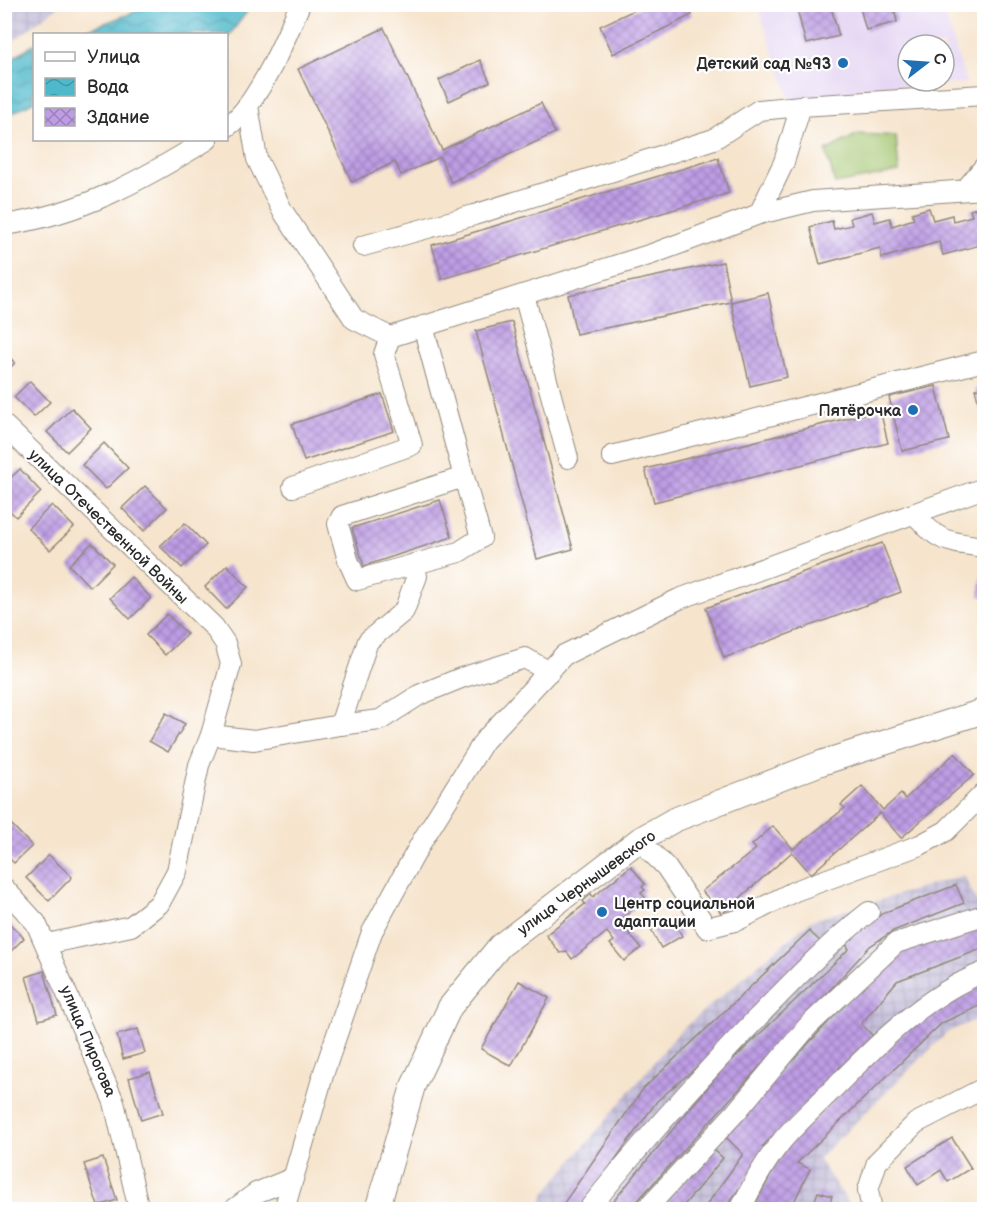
<svg xmlns="http://www.w3.org/2000/svg" width="989" height="1214" font-family="'Balsamiq Sans',sans-serif">
	<defs>
		<pattern id="industrial-grid" width="8" height="8" patternUnits="userSpaceOnUse" patternTransform="scale(1.5)"><rect width="8" height="8" fill="#c6c0da"/><path d="M0 4h8M4 0v8" fill="none" stroke="#aaa5bb"/></pattern>
		<pattern id="water-waves" width="16" height="10" patternUnits="userSpaceOnUse" patternTransform="scale(1.5)"><rect width="16" height="10" fill="#4fb9cc"/><path d="M0 5q4-4 8 0t8 0" fill="none" stroke="#4297a6"/></pattern>
		<pattern id="building-cross-hatch" width="8" height="8" patternUnits="userSpaceOnUse" patternTransform="scale(1.5)"><rect width="8" height="8" fill="#be9de5"/><path d="M0 0l8 8M0 8l8-8" fill="none" stroke="#9b80ba"/></pattern>
	</defs>
	<rect width="100%" height="100%" fill="#fff"/>
	<filter id="ink" filterUnits="userSpaceOnUse"><feTurbulence type="fractalNoise" baseFrequency=".0167" numOctaves="2"/><feDisplacementMap in="SourceGraphic" scale="12" xChannelSelector="R" yChannelSelector="G"/><feConvolveMatrix kernelMatrix="1 2 1 2 8 2 1 2 1" color-interpolation-filters="sRGB"/></filter>
	<filter id="wash" filterUnits="userSpaceOnUse"><feTurbulence type="fractalNoise" baseFrequency=".008" numOctaves="4" result="noise"/><feDisplacementMap in="SourceGraphic" scale="24" xChannelSelector="R" yChannelSelector="G"/><feGaussianBlur stdDeviation="1.35" result="paint"/><feColorMatrix in="noise" values="0 0 0 0 0 0 0 0 0 0 0 0 0 0 0 0 0 1.4 0 .05"/><feComposite in="paint" operator="in"/></filter>
	<g filter="url(#wash)">
		<rect width="100%" height="100%" fill="#f6e4cc"/>
		<path fill="#e3d3f2" fill-rule="evenodd" d="M757,5H942L966,83L877,90L791,101ZM908,45H944V81H908Z"/>
		<g fill="url(#industrial-grid)">
			<polygon points="5,4 60,4 60,5 5,47"/>
			<polygon points="964,875 977,903 984,901 984,1016 948,1032 818,1159 853,1209 537,1210 545,1193 680,1031 810,921"/>
		</g>
		<polygon fill="#a2c46d" stroke="#66784c" stroke-width="1.5" points="858,134 896,136 899,172 835,184 826,151"/>
		<g fill="url(#water-waves)" stroke="#3d727c" stroke-width="1.5">
			<polygon points="145,4 252,4 252,5 227,38 226,34 76,34 132,13"/>
			<polygon points="34,44 34,101 5,117 5,63"/>
		</g>
		<g id="blocks">
			<g fill="url(#building-cross-hatch)">
				<polygon points="823,4 837,4 831,7 839,36 806,44 798,13"/>
				<polygon points="859,4 893,4 897,22 866,30"/>
				<polygon points="645,5 687,5 692,15 613,54 600,26"/>
				<polygon points="384,28 442,150 541,103 555,133 451,182 440,157 401,175 395,162 352,182 298,69"/>
				<polygon points="480,60 490,82 449,101 439,80"/>
				<polygon points="718,158 729,193 442,279 432,245"/>
				<polygon points="984,206 984,244 943,255 939,242 882,258 880,248 820,264 810,227 832,221 834,229 852,225 850,218 872,212 875,222 890,218 892,226 914,219 912,213 929,208 933,220 952,215 953,221 972,216 970,210"/>
				<polygon points="723,262 731,302 768,293 787,377 750,386 731,302 576,334 568,295"/>
				<polygon points="512,322 573,549 537,559 476,331"/>
				<polygon points="4,352 15,363 4,373"/>
				<polygon points="30,381 50,402 34,417 14,397"/>
				<polygon points="936,386 949,440 902,451 889,397"/>
				<polygon points="984,387 984,422 975,389"/>
				<polygon points="382,394 394,431 304,461 292,424"/>
				<polygon points="72,408 91,428 67,452 47,432"/>
				<polygon points="880,410 888,443 654,502 645,469"/>
				<polygon points="104,443 128,468 106,489 82,465"/>
				<polygon points="20,469 41,492 16,517 4,505 4,484"/>
				<polygon points="145,486 167,508 144,531 122,508"/>
				<polygon points="440,500 452,537 364,566 352,528"/>
				<polygon points="52,505 74,527 50,550 28,528"/>
				<polygon points="185,523 206,545 182,568 160,546"/>
				<polygon points="92,543 113,564 90,587 69,565"/>
				<polygon points="882,543 901,592 724,658 706,608"/>
				<polygon points="227,565 248,587 226,609 205,587"/>
				<polygon points="983,565 984,566 984,597 979,596"/>
				<polygon points="131,577 151,598 130,619 110,598"/>
				<polygon points="167,614 187,634 165,655 146,635"/>
				<polygon points="166,713 185,724 168,752 149,741"/>
				<polygon points="955,753 974,775 901,838 880,813 811,874 792,852 722,914 702,891 756,849 752,845 773,826 793,849 845,808 841,805 862,786 883,810 901,794 905,799"/>
				<polygon points="12,825 32,846 14,863 4,853 4,833"/>
				<polygon points="49,855 72,877 49,901 26,878"/>
				<polygon points="631,866 645,884 642,887 645,890 641,893 646,899 619,921 641,948 624,961 610,944 614,941 607,932 572,959 567,952 560,953 546,935 585,904 583,901 591,894 593,897"/>
				<polygon points="956,885 964,903 893,931 870,946 629,1210 606,1210 722,1070 849,949 845,943 883,913"/>
				<polygon points="4,918 24,938 11,951 4,944"/>
				<polygon points="672,918 682,936 661,948 651,930"/>
				<polygon points="984,923 984,948 897,981 861,1024 874,1037 762,1147 766,1151 724,1210 703,1210 743,1154 724,1135 891,954"/>
				<polygon points="809,931 822,943 721,1046 657,1101 579,1210 559,1210 643,1089"/>
				<polygon points="44,971 57,1015 39,1020 26,977"/>
				<polygon points="519,981 549,998 511,1066 481,1049"/>
				<polygon points="984,982 984,1004 942,1023 797,1163 810,1169 790,1210 752,1210 784,1150 932,1006"/>
				<polygon points="138,1029 145,1053 123,1059 117,1035"/>
				<polygon points="150,1072 163,1113 141,1120 129,1078"/>
				<polygon points="952,1138 971,1168 948,1182 941,1170 918,1185 907,1166"/>
				<polygon points="713,1149 723,1158 680,1210 658,1210"/>
				<polygon points="103,1158 117,1200 98,1206 84,1164"/>
				<polygon points="818,1192 832,1196 828,1210 811,1210"/>
			</g>
		</g>
	</g>
	<g filter="url(#ink)">
		<use href="#blocks" fill-opacity="0" stroke="#90887c" stroke-width="1.5"/>
		<g fill="none" stroke-linecap="round" stroke-linejoin="round">
			<defs>
				<g id="minor">
					<polyline points="248,106 257,159 282,210 354,319 390,337 652,254 759,214 813,201 984,189"/>
					<path d="M226,127C256,109 286,38 300,4"/>
					<polyline points="965,190 984,167"/>
					<polyline points="759,214 784,162 801,106 984,95"/>
					<path d="M4,225C82,214 142,180 207,140"/>
					<polyline points="363,246 474,215 714,139 759,110 801,106"/>
					<polyline points="524,295 568,458"/>
					<polyline points="423,326 464,477 342,516 338,524 348,560 357,580 459,552 481,538 464,477"/>
					<polyline points="4,425 214,627 225,643 231,664 211,735 199,765 177,871 159,904 131,926 47,944"/>
					<polyline points="612,456 984,361"/>
					<polyline points="293,487 412,445 384,354 390,337"/>
					<path d="M915,514C938,543 949,542 984,547"/>
					<polyline points="340,725 380,720 419,695 461,678 525,658 549,672"/>
					<polyline points="211,735 254,740 340,725 368,641 404,611 417,576 414,564"/>
					<polyline points="639,840 666,867 707,928 738,920 795,891 920,845 946,831 984,793"/>
					<polyline points="4,888 36,923 114,1102 139,1210"/>
					<polyline points="233,1210 256,1193 293,1178"/>
					<polyline points="284,1210 324,1072 372,932 422,841 484,741 564,655 679,599 984,488"/>
					<path d="M588,1210C641,1143 698,1080 757,1018C793,981 828,944 869,912"/>
					<polyline points="645,1210 736,1112 808,1026 896,943 984,915"/>
					<path d="M740,1210C752,1186 764,1163 781,1142C794,1126 811,1111 826,1096C873,1049 921,997 984,972"/>
					<polyline points="872,1210 868,1190 877,1162 916,1123 984,1088"/>
				</g>
				<polyline id="major" points="377,1210 413,1086 450,1007 500,946 639,840 674,820 821,763 984,711"/>
			</defs>
			<use href="#minor" stroke="#90887c" stroke-width="22"/>
			<use href="#major" stroke="#90887c" stroke-width="26"/>
			<use href="#minor" stroke="#fff" stroke-width="20"/>
			<use href="#major" stroke="#fff" stroke-width="24"/>
		</g>
	</g>
	<g fill="#1f6fb2" stroke="#fff" stroke-width="2">
		<circle cx="843" cy="63" r="6"/>
		<circle cx="913" cy="410" r="6"/>
		<circle cx="602" cy="912" r="6"/>
	</g>
	<g text-anchor="middle" stroke-width="4.5" stroke-linejoin="round" paint-order="stroke">
		<g font-size="16" font-weight="bold" fill="#2b2b2b" stroke="#fff" text-anchor="end">
			<text x="831" y="69">Детский сад №93</text>
			<text x="901" y="416">Пятёрочка</text>
			<text x="614" y="909" text-anchor="start">Центр социальной<tspan x="614" dy="18">адаптации</tspan></text>
		</g>
		<g font-size="16" fill="#2b2b2b" stroke="#fff">
			<text transform="translate(109 526) rotate(44)" y="6">улица Отечественной Войны</text>
			<text transform="translate(586 882) rotate(-36)" y="6">улица Чернышевского</text>
			<text transform="translate(89 1041) rotate(67)" y="6">улица Пирогова</text>
		</g>
	</g>
	<rect width="989" height="1214" fill="none" stroke="#fff" stroke-width="24"/>
	<rect x="33" y="33" width="195" height="108" fill="#ffffff" stroke="#aaaaaa" stroke-width="1.5"/>
	<rect x="45" y="52" width="30" height="9" fill="#ffffff" stroke="#aaaaaa" stroke-width="1.5"/>
	<text x="87" y="63" font-size="18" fill="#2b2b2b">Улица</text>
	<rect x="45" y="78" width="30" height="18" fill="url(#water-waves)" stroke="#aaaaaa" stroke-width="1.5"/>
	<text x="87" y="93" font-size="18" fill="#2b2b2b">Вода</text>
	<rect x="45" y="108" width="30" height="18" fill="url(#building-cross-hatch)" stroke="#aaaaaa" stroke-width="1.5"/>
	<text x="87" y="123" font-size="18" fill="#2b2b2b">Здание</text>
	<g transform="translate(926 63) rotate(73)"><circle r="28" fill="#ffffff" stroke="#aaaaaa" stroke-width="1.5"/>
	<path d="M0-4.5L10 22L0 15L-10 22Z" fill="#1f6fb2"/>
	<text y="-9" font-size="16" font-weight="bold" text-anchor="middle" fill="#2b2b2b">С</text>
	</g>
</svg>
